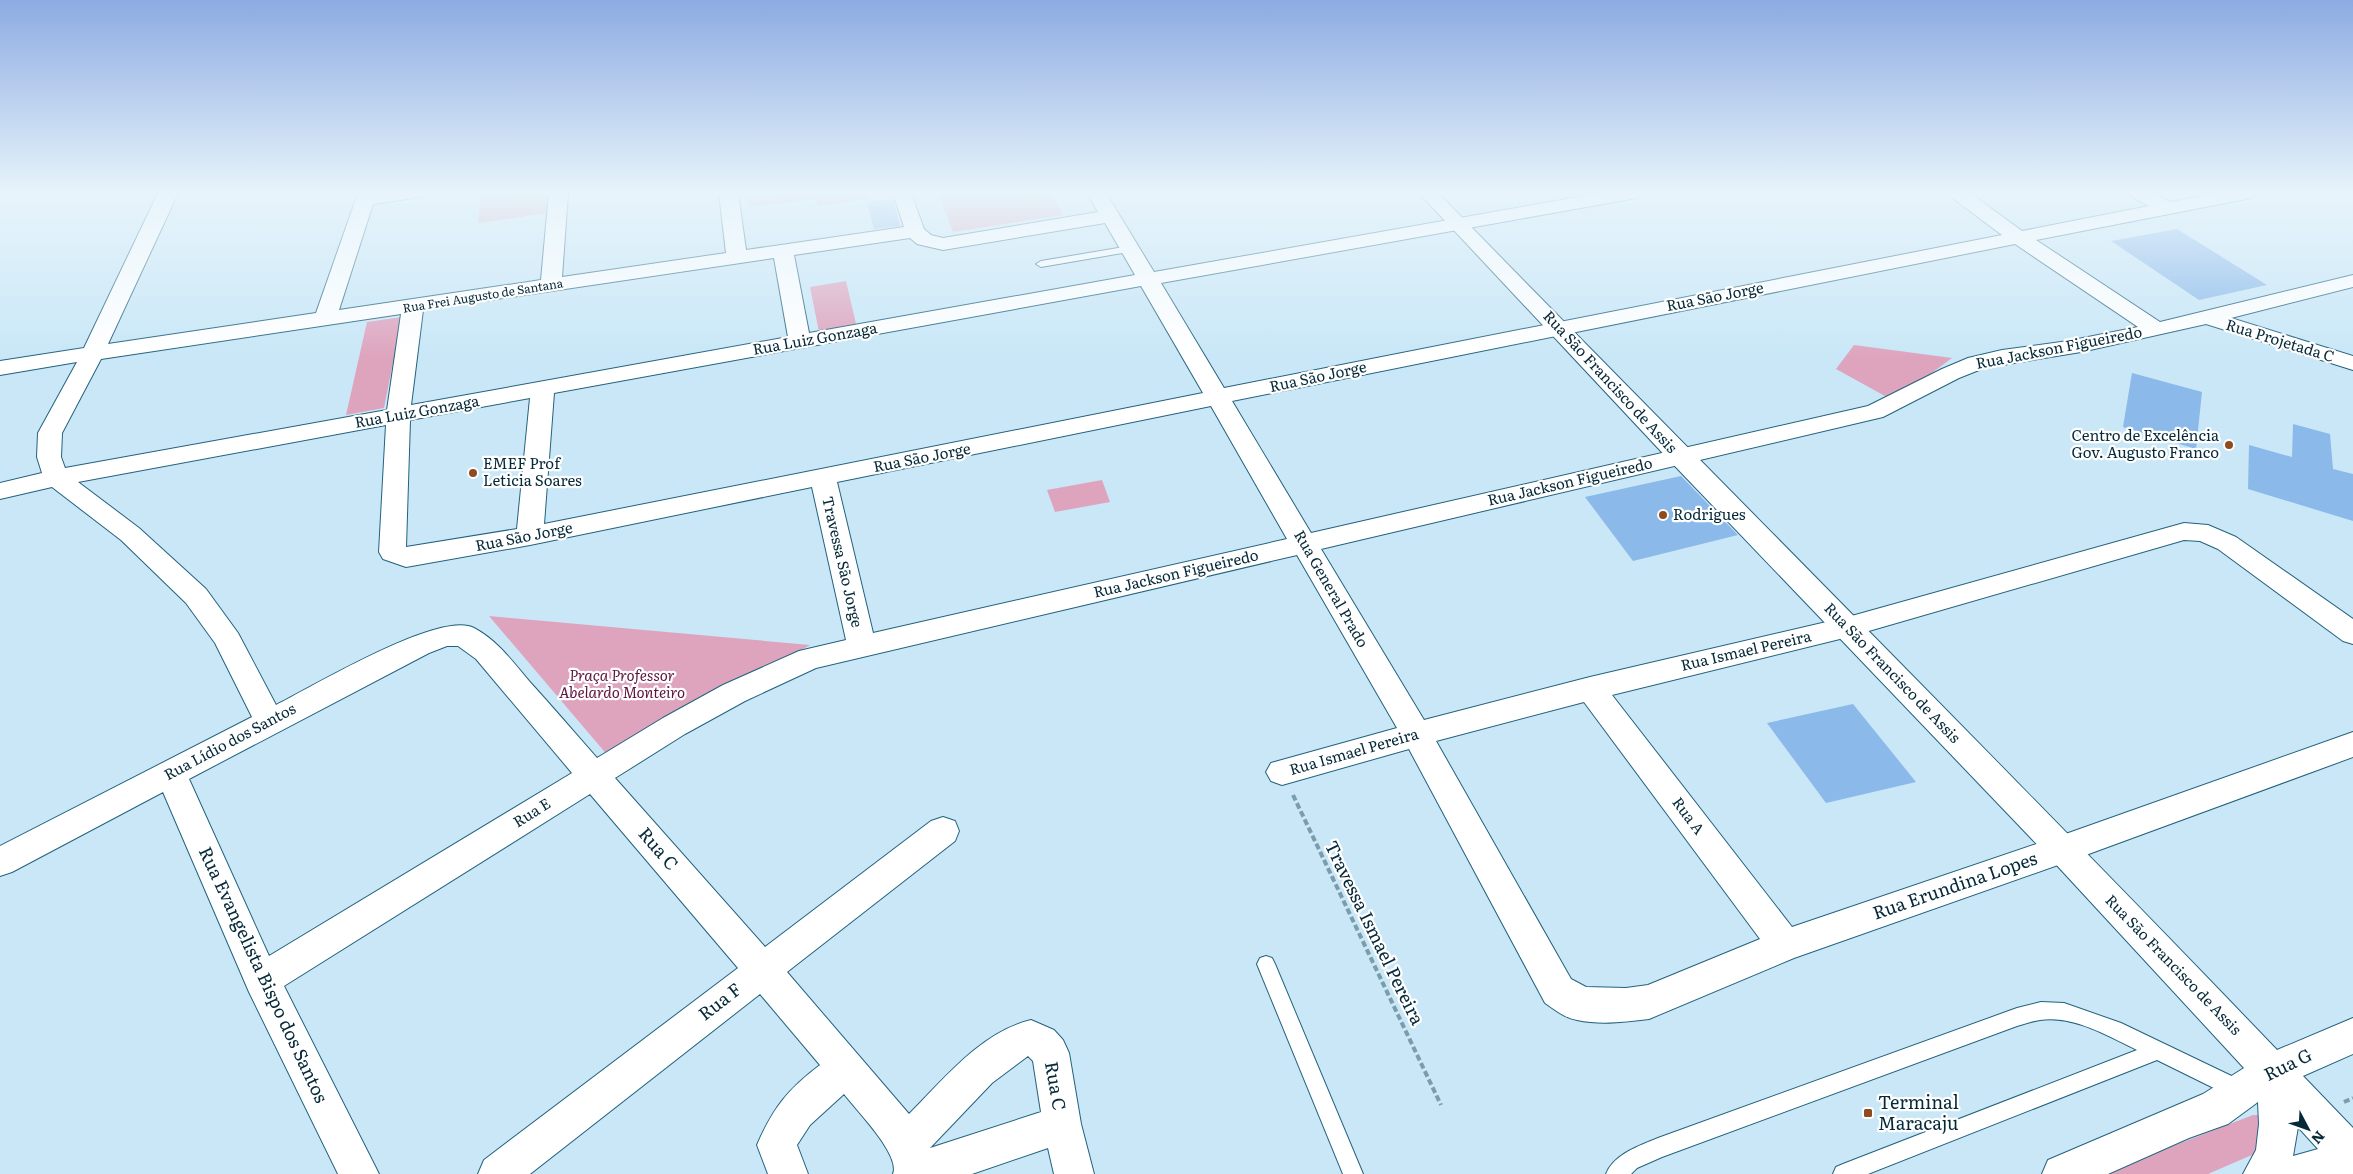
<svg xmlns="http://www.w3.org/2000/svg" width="2353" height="1174" font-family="Literata,serif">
	<rect width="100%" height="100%" fill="#c9e7f7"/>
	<g fill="#dea4be">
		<polygon points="481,193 548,193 548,213 478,223"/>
		<polygon points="792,193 866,193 868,199 818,206 815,199 748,207 747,199"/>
		<polygon points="938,193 1051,193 1063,215 953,232"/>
		<polygon points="846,281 856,324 819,332 810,287"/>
		<polygon points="402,317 384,408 346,415 367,322"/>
		<polygon points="1854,345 1952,358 1894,401 1836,369"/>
		<polygon points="1102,480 1110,502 1055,512 1047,490"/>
		<polygon points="489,616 810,645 609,757"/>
		<polygon points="2253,1115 2264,1115 2268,1148 2208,1174 2101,1174"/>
	</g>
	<g fill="#8bb9ea">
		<polygon points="893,199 900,226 874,229 867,202"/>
		<polygon points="2177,229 2267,285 2199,300 2111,241"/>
		<polygon points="2132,373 2202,392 2196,449 2123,427"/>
		<polygon points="2293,424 2330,434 2333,469 2353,474 2353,521 2248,489 2249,445 2292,457"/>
		<polygon points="1681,476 1738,535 1633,561 1585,497"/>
		<polygon points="1853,704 1916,782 1826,803 1767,723"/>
	</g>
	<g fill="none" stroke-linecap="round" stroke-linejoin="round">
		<defs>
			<g id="lane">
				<polygon points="1130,246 1134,247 1134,251 1041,267 1036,264 1041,261"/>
				<polygon points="1266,956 1272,958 1275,964 1363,1174 1343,1174 1257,964 1260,958"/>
				<path d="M2041,1002L2064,1003L2121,1023L2244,1082L2247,1089L2244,1096L2237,1098L2230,1096L2157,1060L1868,1174H1833L1836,1167L1843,1164L2137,1050C2108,1036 2073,1015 2040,1020C2032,1021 2025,1024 2017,1026L1662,1157L1637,1168L1631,1174H1606C1614,1154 1639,1146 1658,1138L2017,1008Z"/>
			</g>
			<path id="street" d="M158,193H178L108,344L316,313L358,193H424L421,197L373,204L339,310L541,280L549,193H568L562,277L726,253L719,193H738L746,250L904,227L893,193H911L924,229L931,235L943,238L1098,212L1087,193H1106L1154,272L1601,193H1641L1638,197L1631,199L1161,283L1224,388L2002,235L1951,197L1949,193H1970L2022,231L2149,206L2132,197L2130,193H2152L2170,202L2219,193H2255L2253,197L2246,199L2036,240L2160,322L2353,275V287L2231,318L2353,356V370L2206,324L2081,352L1984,368L1959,378L1883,417L1321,549L1424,720L1590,677L1848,617L2184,523L2208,525L2236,537L2353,619V644L2343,641L2218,549L2200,541L2184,540L1848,637L1612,695L1792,927L2060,836L2353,732V757L2075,859L1794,958L1649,1019C1626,1022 1600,1025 1577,1020C1565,1018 1555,1010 1545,1003L1409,749L1282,785L1271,781L1266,772L1271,763L1397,728L1297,555L816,668L745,701L685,734L615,778L765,947L931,821L943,817L955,821L959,831L955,841L787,972L909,1114C944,1079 981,1032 1031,1020L1054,1030L1063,1040L1069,1053L1081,1124L1094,1174H1054L1048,1148L972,1174H893C901,1155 856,1110 844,1094L810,1125L797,1145L808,1174H768L757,1145C773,1108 788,1089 820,1065L760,994L530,1174H478L484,1160L738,968L590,794L284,986L379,1174H338L249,992L163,792L12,872L0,876V846L252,717L215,643L186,603L121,540L52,487L0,499V483L42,473L37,457L38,433L77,362L0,375V361L84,348ZM1105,223L1135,275L809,333L794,255L910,238L917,244L943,250ZM2015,244L2138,327L2068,341L2002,350L1968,358L1942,369L1868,406L1311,533L1232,401ZM774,258L788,337L411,405L423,310ZM1141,286L1203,393L544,524L554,393ZM401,314L387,410L65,468L61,457L62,433L101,359ZM530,398L517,529L406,547L410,420ZM1211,406L1287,539L873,633L837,482ZM386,425L379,552L383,559L406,567L530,545L812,487L846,640L799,651L723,685L663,718L597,758C574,732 552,706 529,681C513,662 497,640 474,628C440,610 312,687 276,705L238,633L206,589L139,528L78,482ZM447,646H458L476,659L572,773L269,956L189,779L429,653ZM1584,702L1760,939L1648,985L1626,988L1586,987L1571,979L1436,741ZM1028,1056L1033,1061L1041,1112L930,1148L992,1083Z"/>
			<path id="secondary" d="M1419,193H1438C1717,479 2000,761 2277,1050L2353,1018V1054L2303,1076L2353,1128V1174H2243L2256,1150L2259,1124L2258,1102L2228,1124L2189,1138L2108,1174H2042L2048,1160L2203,1094L2244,1068L2051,859L1671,462ZM2298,1127L2318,1149L2293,1156Z"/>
		</defs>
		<use href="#lane" stroke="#22627d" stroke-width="2"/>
		<use href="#street" stroke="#22627d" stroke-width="2"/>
		<use href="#secondary" stroke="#22627d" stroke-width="2"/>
		<g stroke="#7b9cab" stroke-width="4" stroke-dasharray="6 3" stroke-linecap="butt">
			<polyline points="1293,795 1441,1105"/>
			<polyline points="2344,1102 2353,1098"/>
		</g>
		<use href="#lane" fill="#fff" fill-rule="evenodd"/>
		<use href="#street" fill="#fff" fill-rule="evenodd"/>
		<use href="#secondary" fill="#fff" fill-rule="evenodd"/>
	</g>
	<linearGradient id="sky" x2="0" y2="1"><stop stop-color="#8dabe2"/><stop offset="0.54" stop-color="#e7f4fb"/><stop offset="1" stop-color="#e7f4fb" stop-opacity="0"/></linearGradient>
	<rect width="2353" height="357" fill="url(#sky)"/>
	<g fill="#8f4a1e" stroke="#fff" stroke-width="2">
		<circle cx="2229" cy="445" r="5"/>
		<circle cx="473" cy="473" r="5"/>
		<circle cx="1663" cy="515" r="5"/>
		<rect x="1863" y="1108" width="10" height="10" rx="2.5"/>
	</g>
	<g text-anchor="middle" stroke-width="4.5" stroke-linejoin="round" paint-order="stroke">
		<g font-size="12" fill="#052938" stroke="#fff">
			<text transform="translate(483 296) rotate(-9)" y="4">Rua Frei Augusto de Santana</text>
		</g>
		<g font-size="15" fill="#052938" stroke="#fff">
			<text transform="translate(1715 297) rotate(-11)" y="5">Rua São Jorge</text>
			<text transform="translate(815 339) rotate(-10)" y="5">Rua Luiz Gonzaga</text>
			<text transform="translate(2280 341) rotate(17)" y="5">Rua Projetada C</text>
			<text transform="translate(2059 348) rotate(-11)" y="5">Rua Jackson Figueiredo</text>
			<text transform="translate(1318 377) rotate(-12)" y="5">Rua São Jorge</text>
			<text transform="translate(1610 382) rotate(47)" y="5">Rua São Francisco de Assis</text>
			<text transform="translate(417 412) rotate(-10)" y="5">Rua Luiz Gonzaga</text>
			<text transform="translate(922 458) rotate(-11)" y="5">Rua São Jorge</text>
			<text transform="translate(1570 482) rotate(-13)" y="5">Rua Jackson Figueiredo</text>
			<text transform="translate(524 537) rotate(-11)" y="5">Rua São Jorge</text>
			<text transform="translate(842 562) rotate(77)" y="5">Travessa São Jorge</text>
			<text transform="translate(1176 574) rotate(-13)" y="5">Rua Jackson Figueiredo</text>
			<text transform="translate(1331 589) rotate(60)" y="5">Rua General Prado</text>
			<text transform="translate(1746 651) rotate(-13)" y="5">Rua Ismael Pereira</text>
			<text transform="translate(1892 673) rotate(46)" y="5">Rua São Francisco de Assis</text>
			<text transform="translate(230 742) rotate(-28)" y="5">Rua Lídio dos Santos</text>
			<text transform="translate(1354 752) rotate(-16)" y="5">Rua Ismael Pereira</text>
			<text transform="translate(532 813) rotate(-32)" y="5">Rua E</text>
			<text transform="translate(1688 816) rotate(53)" y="5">Rua A</text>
			<text transform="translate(2173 965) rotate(46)" y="5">Rua São Francisco de Assis</text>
		</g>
		<g font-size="15" fill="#052938" stroke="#fff" text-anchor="start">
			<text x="2219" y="441" text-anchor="end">Centro de Excelência<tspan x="2219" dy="17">Gov. Augusto Franco</tspan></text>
			<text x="483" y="469">EMEF Prof<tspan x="483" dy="17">Leticia Soares</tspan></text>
			<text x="1673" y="520">Rodrigues</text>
		</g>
		<g font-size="15" font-style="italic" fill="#5f143f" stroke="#fff">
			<text x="622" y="681">Praça Professor<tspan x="622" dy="17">Abelardo Monteiro</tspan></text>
		</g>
		<g font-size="18" fill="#052938" stroke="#fff">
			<text transform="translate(658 849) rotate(49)" y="6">Rua C</text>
			<text transform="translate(1955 886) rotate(-19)" y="6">Rua Erundina Lopes</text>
			<text transform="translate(1374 933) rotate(64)" y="6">Travessa Ismael Pereira</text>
			<text transform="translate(263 975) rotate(65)" y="6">Rua Evangelista Bispo dos Santos</text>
			<text transform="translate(720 1002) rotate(-38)" y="6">Rua F</text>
			<text transform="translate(2288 1065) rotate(-26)" y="6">Rua G</text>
			<text transform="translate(1055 1086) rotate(80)" y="6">Rua C</text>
		</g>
		<g font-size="18" fill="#052938" stroke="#fff" text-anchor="start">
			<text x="1878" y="1109">Terminal<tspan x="1878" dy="21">Maracaju</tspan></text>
		</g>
	</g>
	<g transform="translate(2308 1129) rotate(131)" stroke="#ffffff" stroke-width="4" paint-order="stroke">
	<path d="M0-4L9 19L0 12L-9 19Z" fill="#052938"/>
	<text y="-8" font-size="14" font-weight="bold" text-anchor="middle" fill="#052938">N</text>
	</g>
</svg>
